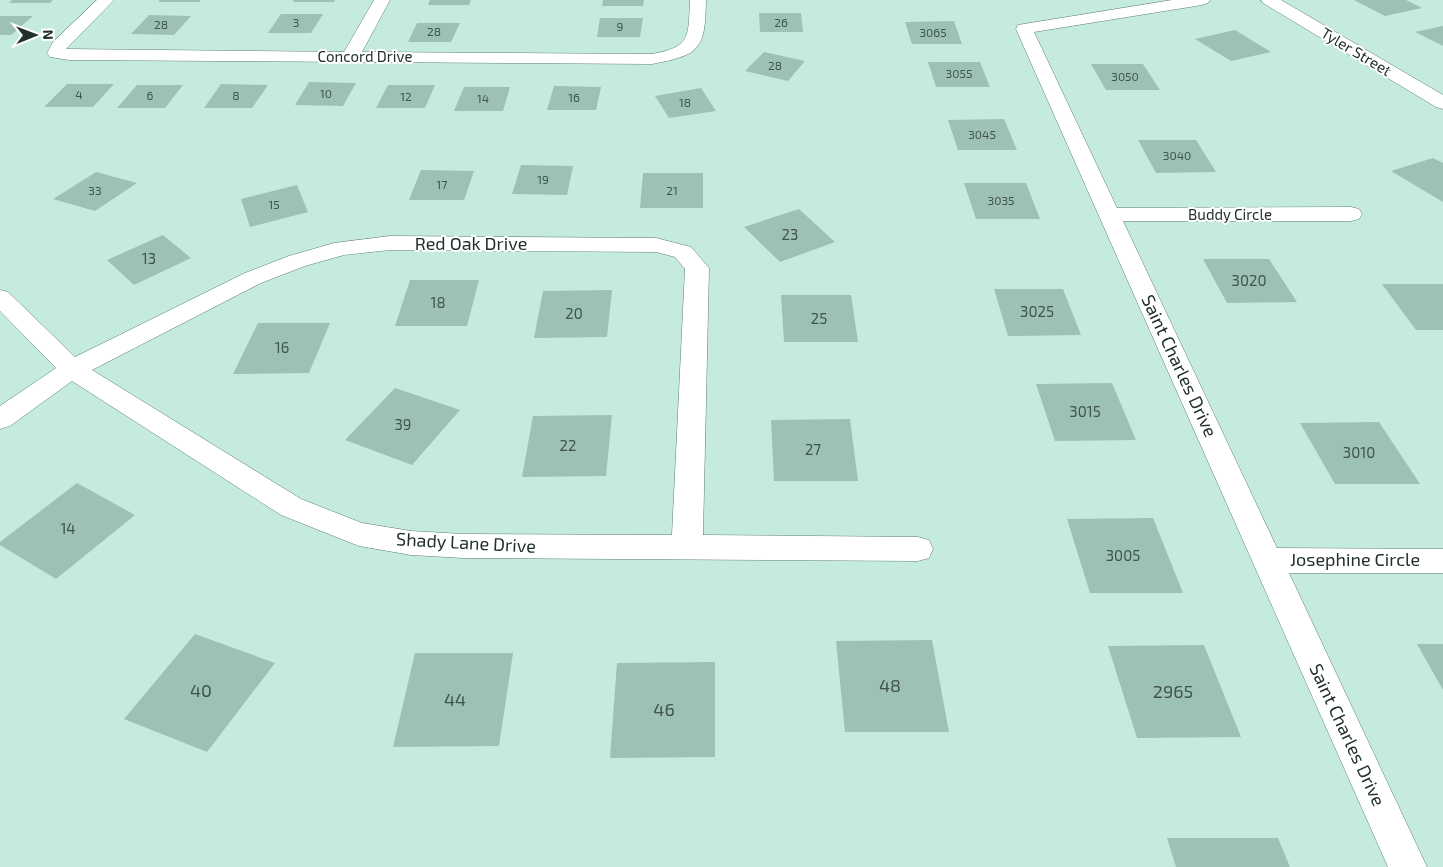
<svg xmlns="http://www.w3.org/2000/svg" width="1443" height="867" font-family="'Exo 2',sans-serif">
	<rect width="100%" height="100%" fill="#c5ebdf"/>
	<g fill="#9dc1b5">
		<polygon points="12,0 53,0 50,3 9,3"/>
		<polygon points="160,0 201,0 199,2 158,2"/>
		<polygon points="294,0 335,0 334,2 293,2"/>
		<polygon points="430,0 471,0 469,5 428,5"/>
		<polygon points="603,0 644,0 643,6 602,6"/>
		<polygon points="1354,0 1406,0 1422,8 1385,16"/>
		<polygon points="759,13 801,13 803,32 760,32"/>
		<polygon points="281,14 323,14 311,33 268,33"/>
		<polygon points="149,15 191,16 174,35 131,34"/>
		<polygon points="0,16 33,16 11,35 0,35"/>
		<polygon points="600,18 643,18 640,37 597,37"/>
		<polygon points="954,21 962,44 912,44 905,22"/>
		<polygon points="417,23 460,23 451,42 408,42"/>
		<polygon points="1443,26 1443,46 1415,32"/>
		<polygon points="1235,30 1271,52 1231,61 1195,39"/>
		<polygon points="764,52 805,61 788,81 745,71"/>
		<polygon points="928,62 980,62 990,87 936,87"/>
		<polygon points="1091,64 1143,64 1160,90 1106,90"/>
		<polygon points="309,82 356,83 343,106 295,105"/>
		<polygon points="67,84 114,84 93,107 44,107"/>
		<polygon points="221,84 268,85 252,108 204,108"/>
		<polygon points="137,85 183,85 165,108 117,108"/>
		<polygon points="388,85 435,85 425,108 376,108"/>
		<polygon points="554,86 601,87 596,110 547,110"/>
		<polygon points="464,87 510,87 503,111 454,111"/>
		<polygon points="701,88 716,111 669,118 655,96"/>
		<polygon points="1004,119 1017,150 958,150 948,120"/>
		<polygon points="1138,140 1196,140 1216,172 1156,173"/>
		<polygon points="1433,158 1443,163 1443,202 1391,171"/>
		<polygon points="521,165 573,166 567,195 512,194"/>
		<polygon points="421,170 474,171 464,200 409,200"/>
		<polygon points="96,172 137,183 95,211 53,199"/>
		<polygon points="643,173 703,173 703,208 640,208"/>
		<polygon points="964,183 1026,183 1040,219 976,219"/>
		<polygon points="297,185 308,212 250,227 241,199"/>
		<polygon points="799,209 835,242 780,262 744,227"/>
		<polygon points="163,235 191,258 134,285 107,260"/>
		<polygon points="1203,259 1269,259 1297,302 1227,303"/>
		<polygon points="410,280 479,280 467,326 395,326"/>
		<polygon points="1382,284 1443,284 1443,330 1416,330"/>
		<polygon points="994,289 1063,289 1081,335 1008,336"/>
		<polygon points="612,290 607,337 534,338 543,291"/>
		<polygon points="781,295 851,295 858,342 784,342"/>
		<polygon points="258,323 330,323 309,373 233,374"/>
		<polygon points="1112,383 1136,440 1055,441 1036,384"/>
		<polygon points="395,388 460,410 412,465 345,440"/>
		<polygon points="612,415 606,476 522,477 533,416"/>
		<polygon points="850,419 858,481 774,481 771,420"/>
		<polygon points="1379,422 1420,484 1335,484 1300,423"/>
		<polygon points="77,483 135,515 56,579 0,545 0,542"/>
		<polygon points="1153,518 1183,593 1090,593 1067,519"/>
		<polygon points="195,634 275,663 207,752 124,719"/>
		<polygon points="932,640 949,732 845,732 836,641"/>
		<polygon points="1417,644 1443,644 1443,690"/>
		<polygon points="1204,645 1241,737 1137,738 1108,646"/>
		<polygon points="415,653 513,653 499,746 393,747"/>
		<polygon points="715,662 715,757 610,758 617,663"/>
		<polygon points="1167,838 1278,838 1290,867 1176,867"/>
	</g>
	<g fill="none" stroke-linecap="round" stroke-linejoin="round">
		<defs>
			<g id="street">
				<path d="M97,0H114L66,49L344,52L374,0H390L362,52L652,54C692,47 688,36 690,0H706C705,49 701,55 652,64L69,60L50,57L47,53L53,42Z"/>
				<polygon points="1172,0 1210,0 1208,3 1202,5 1034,32 1117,208 1351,207 1359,209 1362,214 1359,219 1351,221 1123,221 1277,548 1443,549 1443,573 1289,573 1427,867 1388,867 1016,29 1018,25 1024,24"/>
				<path d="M390,236L656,238L691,247L709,268L703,535L918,537L929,540L933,549L929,558L918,561L463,558L411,555L359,546L281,515L72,381L10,426L0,429V406L56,368L0,311V290L8,292L75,357L245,273L289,256L334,243ZM390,250L656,252L675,257L685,269L672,535L463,534L411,531L362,523L301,499L92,370L261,283L305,266L344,255Z"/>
			</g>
			<polygon id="secondary" points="1261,0 1281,0 1443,95 1443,109 1436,107 1263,3"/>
		</defs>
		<use href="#street" stroke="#5d7f75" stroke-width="1"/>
		<use href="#secondary" stroke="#5d7f75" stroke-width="1"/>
		<use href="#street" fill="#fff" fill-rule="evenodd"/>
		<use href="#secondary" fill="#fff" fill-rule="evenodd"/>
	</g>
	<g text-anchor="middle" stroke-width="4" stroke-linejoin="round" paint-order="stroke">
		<g font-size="12" fill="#41544e">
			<text x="296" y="27">3</text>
			<text x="781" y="27">26</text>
			<text x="161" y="29">28</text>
			<text x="620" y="31">9</text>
			<text x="434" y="36">28</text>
			<text x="933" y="37">3065</text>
			<text x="775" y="70">28</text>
			<text x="959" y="78">3055</text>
			<text x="1125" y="81">3050</text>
			<text x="326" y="98">10</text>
			<text x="79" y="99">4</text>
			<text x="150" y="100">6</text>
			<text x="236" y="100">8</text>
			<text x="406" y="101">12</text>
			<text x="574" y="102">16</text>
			<text x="483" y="103">14</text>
			<text x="685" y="107">18</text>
			<text x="982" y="139">3045</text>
			<text x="1177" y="160">3040</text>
			<text x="543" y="184">19</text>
			<text x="442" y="189">17</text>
			<text x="95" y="195">33</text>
			<text x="672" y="195">21</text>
			<text x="1001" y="205">3035</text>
			<text x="274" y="209">15</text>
		</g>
		<g font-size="15" fill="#22302c" stroke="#fff">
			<text transform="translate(1356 52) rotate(31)" y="5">Tyler Street</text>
			<text x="365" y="62">Concord Drive</text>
			<text x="1230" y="220">Buddy Circle</text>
		</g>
		<g font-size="15" fill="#41544e">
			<text x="790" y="240">23</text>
			<text x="149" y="264">13</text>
			<text x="1249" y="286">3020</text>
			<text x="438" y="308">18</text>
			<text x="1037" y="317">3025</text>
			<text x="574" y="319">20</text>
			<text x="819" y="324">25</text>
			<text x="282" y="353">16</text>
			<text x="1085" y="417">3015</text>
			<text x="403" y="430">39</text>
			<text x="568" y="451">22</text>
			<text x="813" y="455">27</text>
			<text x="1359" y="458">3010</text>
			<text x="68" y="534">14</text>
			<text x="1123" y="561">3005</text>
		</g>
		<g font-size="18" fill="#22302c" stroke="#fff">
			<text x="471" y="250">Red Oak Drive</text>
			<text transform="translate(1179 366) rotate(65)" y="6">Saint Charles Drive</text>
			<text transform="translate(466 543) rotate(3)" y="6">Shady Lane Drive</text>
			<text x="1355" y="566">Josephine Circle</text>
			<text transform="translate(1347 735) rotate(65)" y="6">Saint Charles Drive</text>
		</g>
		<g font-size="18" fill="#41544e">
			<text x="890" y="692">48</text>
			<text x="201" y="697">40</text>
			<text x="1173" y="698">2965</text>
			<text x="455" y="706">44</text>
			<text x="664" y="716">46</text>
		</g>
	</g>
	<g transform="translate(35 35) rotate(89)" stroke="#ffffff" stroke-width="4" paint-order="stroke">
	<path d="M0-4L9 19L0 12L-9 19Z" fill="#22302c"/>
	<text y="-8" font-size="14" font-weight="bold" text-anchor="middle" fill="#22302c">N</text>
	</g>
</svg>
